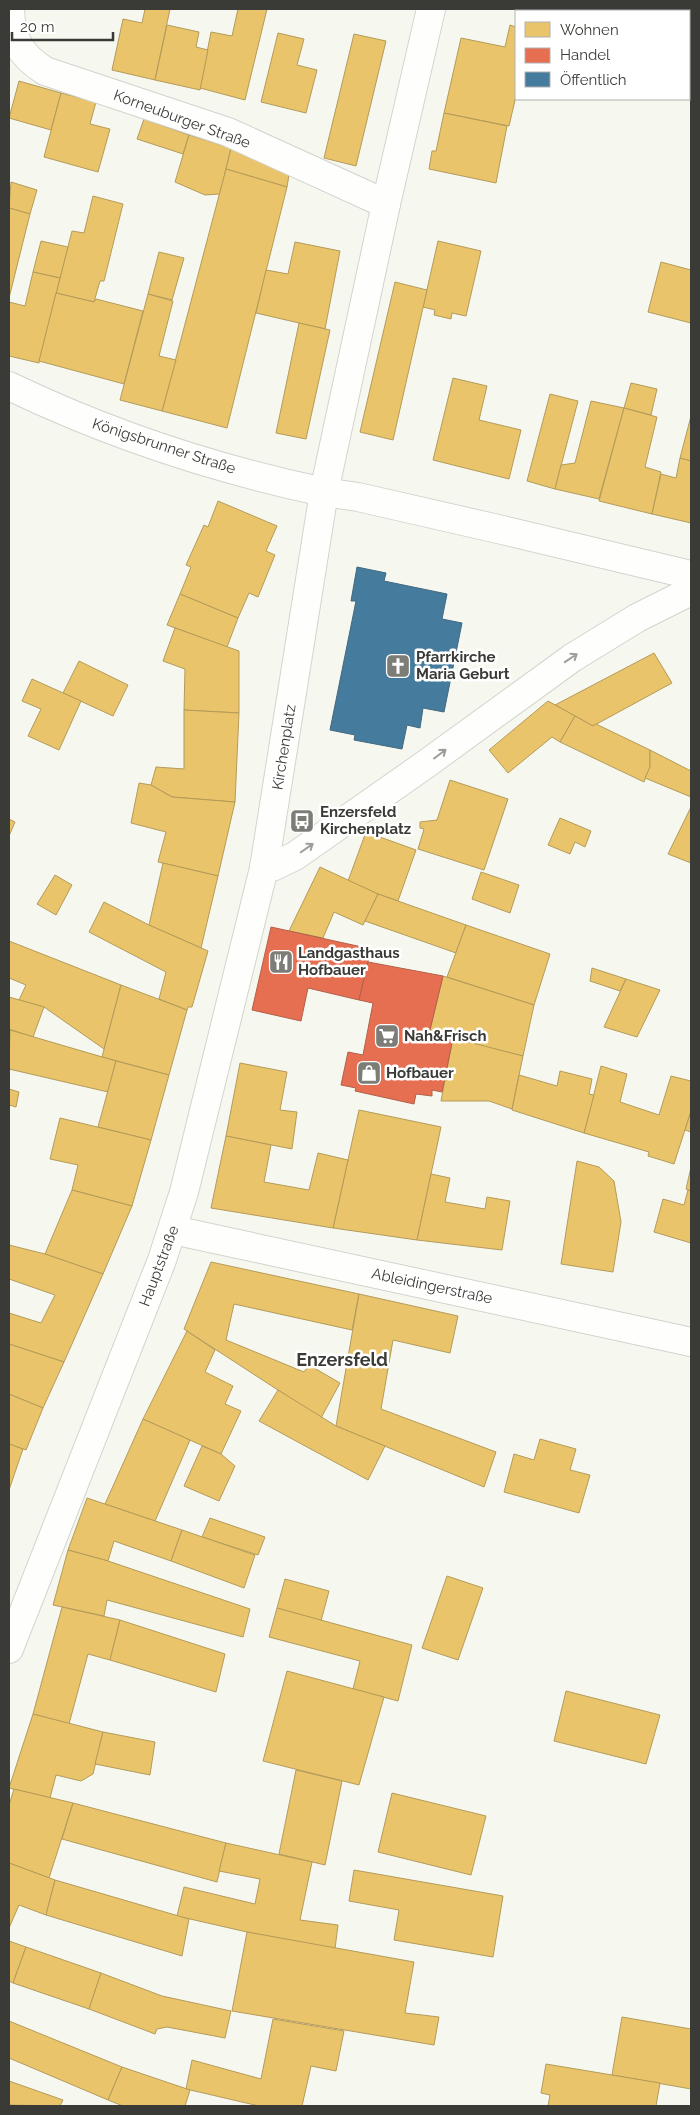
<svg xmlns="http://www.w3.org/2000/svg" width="700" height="2115" font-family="Raleway,sans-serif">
	<rect width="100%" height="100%" fill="#f6f8f0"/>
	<g fill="#e9c46a" stroke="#b49b5a">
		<polygon points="145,9 170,9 155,80 112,70 123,19 142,23"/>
		<polygon points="238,9 267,9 245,100 200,88 211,32 232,36"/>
		<polygon points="167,25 199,32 196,47 208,50 200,90 155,80"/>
		<polygon points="510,25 516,27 516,96 509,126 444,113 461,38 505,47"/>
		<polygon points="278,33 304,39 297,65 317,70 306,113 261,102"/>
		<polygon points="354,34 386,41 356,166 324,158"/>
		<polygon points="19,81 61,93 51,130 9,118"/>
		<polygon points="61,93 96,102 90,124 110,129 98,172 44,157"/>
		<polygon points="444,113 507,126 496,183 429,169 432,151 436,151"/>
		<polygon points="144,119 189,135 183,154 137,139"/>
		<polygon points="189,135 231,148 220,194 205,195 175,182"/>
		<polygon points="231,148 289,175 287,187 226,169"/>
		<polygon points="226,169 287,187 227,428 162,411"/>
		<polygon points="11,182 37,190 30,214 9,208"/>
		<polygon points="93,196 123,204 104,281 100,281 94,302 56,293 72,231 84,233"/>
		<polygon points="9,208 30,214 9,298"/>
		<polygon points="41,241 68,247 60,278 33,272"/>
		<polygon points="438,241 481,251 466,316 452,313 451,319 434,315 435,310 423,307"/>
		<polygon points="295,242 340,251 325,329 256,313 266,270 288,274"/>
		<polygon points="159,252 184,258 172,300 148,294"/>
		<polygon points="661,262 691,270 691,323 648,312"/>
		<polygon points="33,272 60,278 39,363 9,356 9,302 25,306"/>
		<polygon points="395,282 427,290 393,440 360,432"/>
		<polygon points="56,293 94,302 96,299 143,311 124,384 39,361"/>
		<polygon points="148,294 173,301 159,356 176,360 162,411 120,400"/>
		<polygon points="299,323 330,330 306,439 276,433"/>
		<polygon points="453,378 487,386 479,420 521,430 509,479 433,460"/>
		<polygon points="631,383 657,389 651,415 624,408"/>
		<polygon points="550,394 578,401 555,489 527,481"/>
		<polygon points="591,401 624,408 599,499 555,489 561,465 575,463"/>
		<polygon points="624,408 657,417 645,467 661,472 652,514 599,501"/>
		<polygon points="691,416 691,461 680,458"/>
		<polygon points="680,458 691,461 691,523 652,514 661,474 676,478"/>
		<polygon points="218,501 277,526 266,551 275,555 258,597 249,593 238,618 180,594 191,567 186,565 204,525 208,527"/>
		<polygon points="180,594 238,618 227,647 167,625"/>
		<polygon points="175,628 239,651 239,713 184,710 185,669 163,661"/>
		<polygon points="654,653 672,683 593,726 555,705"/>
		<polygon points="79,661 128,685 113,716 63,693"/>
		<polygon points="32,679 81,701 59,750 28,736 41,709 22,701"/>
		<polygon points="548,701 575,716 560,742 552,737 508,773 489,750"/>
		<polygon points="184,710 239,713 235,802 172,797 151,785 156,767 184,769"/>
		<polygon points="575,716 593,726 596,724 650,750 650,767 644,782 560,742"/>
		<polygon points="650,750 691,771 691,797 645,778 650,767"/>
		<polygon points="450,780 508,799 484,870 418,849 424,829 420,828 420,822 437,820"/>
		<polygon points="139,783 151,785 172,797 235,802 218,876 158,862 166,832 131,823"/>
		<polygon points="691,807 691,863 668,854"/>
		<polygon points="560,818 591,831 585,847 575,842 570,854 548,845"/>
		<polygon points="9,819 15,822 9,836"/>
		<polygon points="366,832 416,850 398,901 378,894 348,881"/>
		<polygon points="163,863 218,876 201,948 149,925"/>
		<polygon points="320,867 378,894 363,925 334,912 323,938 289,931"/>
		<polygon points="481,872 519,885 510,913 472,899"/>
		<polygon points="55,875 72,885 56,915 37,904"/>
		<polygon points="378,894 466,925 456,953 365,921"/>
		<polygon points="104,902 149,925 208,951 192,1007 188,1007 187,1010 159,999 166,972 89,932"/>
		<polygon points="466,925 550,954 534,1005 447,977"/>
		<polygon points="9,941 121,985 104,1049 44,1007 19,1000 26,985 9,978"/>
		<polygon points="592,968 626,979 620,991 590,981"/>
		<polygon points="443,976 534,1005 523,1056 429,1034"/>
		<polygon points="626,979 660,990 637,1037 604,1027"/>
		<polygon points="121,985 187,1010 169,1075 102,1057"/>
		<polygon points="9,997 44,1007 33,1037 9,1029"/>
		<polygon points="10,1030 116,1061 108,1092 9,1069"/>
		<polygon points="453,1038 523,1056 512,1109 489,1101 441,1101"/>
		<polygon points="116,1061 169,1075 151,1140 98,1127"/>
		<polygon points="240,1063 287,1072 280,1110 297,1112 292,1149 226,1136"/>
		<polygon points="601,1066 627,1074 620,1102 659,1115 671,1076 691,1081 691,1111 674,1164 648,1156 649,1152 584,1133"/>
		<polygon points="560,1071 592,1079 589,1094 594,1095 584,1133 512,1110 519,1075 557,1086"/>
		<polygon points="9,1089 19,1092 16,1107 9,1105"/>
		<polygon points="359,1110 441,1127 417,1240 333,1228"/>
		<polygon points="691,1111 691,1132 685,1130"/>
		<polygon points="60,1118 151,1140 132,1206 72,1190 78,1165 50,1159"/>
		<polygon points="226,1136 271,1145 264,1182 309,1190 318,1153 348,1160 333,1228 211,1208"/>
		<polygon points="577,1161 599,1167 614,1181 621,1222 613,1272 561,1264"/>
		<polygon points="691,1167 691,1191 686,1189"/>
		<polygon points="431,1174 450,1178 445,1202 485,1209 487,1197 510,1201 502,1250 417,1240"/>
		<polygon points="72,1190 132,1206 103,1274 45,1254"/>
		<polygon points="688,1190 691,1191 691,1243 654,1232 663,1199 684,1205"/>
		<polygon points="9,1245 45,1254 103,1274 64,1362 9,1344 9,1313 41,1323 55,1295 9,1279"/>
		<polygon points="211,1262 359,1294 352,1330 234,1304 226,1340 304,1372 309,1365 340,1383 321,1418 184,1329"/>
		<polygon points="359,1294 458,1316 450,1353 393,1340 381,1409 496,1452 484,1487 336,1426"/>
		<polygon points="187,1331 215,1350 205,1372 233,1386 225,1404 241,1411 221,1454 143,1419"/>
		<polygon points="9,1344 64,1362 43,1408 9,1394"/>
		<polygon points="278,1390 336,1426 385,1446 368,1480 259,1421"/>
		<polygon points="9,1394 43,1408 26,1450 9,1444"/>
		<polygon points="143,1419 190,1440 155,1521 105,1504"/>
		<polygon points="540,1439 576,1449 570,1470 590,1475 579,1513 504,1492 514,1454 534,1460"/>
		<polygon points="9,1444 23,1449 9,1490"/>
		<polygon points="202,1446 221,1454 235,1466 219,1501 184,1486"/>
		<polygon points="87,1498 182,1530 171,1561 114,1541 108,1561 68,1550"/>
		<polygon points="210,1518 265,1537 258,1555 202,1537"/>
		<polygon points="182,1530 255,1555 244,1588 171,1561"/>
		<polygon points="68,1550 108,1561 250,1609 243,1637 107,1600 104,1616 53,1605"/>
		<polygon points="447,1576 483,1588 458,1660 422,1648"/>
		<polygon points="285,1579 329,1591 321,1621 277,1608"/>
		<polygon points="62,1607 120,1620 110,1660 88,1654 69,1724 33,1714"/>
		<polygon points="277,1608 412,1645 398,1701 353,1689 360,1661 269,1637"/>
		<polygon points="120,1620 225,1654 216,1692 110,1660"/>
		<polygon points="287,1671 384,1697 359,1785 263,1761"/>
		<polygon points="566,1691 660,1715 646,1764 554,1741"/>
		<polygon points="33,1714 103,1732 93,1774 81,1781 56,1775 50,1798 9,1788"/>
		<polygon points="103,1732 155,1742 150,1775 95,1764"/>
		<polygon points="296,1770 342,1781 325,1865 279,1854"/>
		<polygon points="14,1789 73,1803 49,1878 9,1863 9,1805"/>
		<polygon points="392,1793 486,1816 471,1875 378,1852"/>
		<polygon points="73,1803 226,1843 217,1882 62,1839"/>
		<polygon points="226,1843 312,1862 300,1920 338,1925 335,1949 247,1932 177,1916 184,1887 255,1904 260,1879 219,1871"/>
		<polygon points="9,1863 55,1880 46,1915 19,1905 9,1928"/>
		<polygon points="354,1870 503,1896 493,1957 394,1940 399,1910 349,1901"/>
		<polygon points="55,1880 189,1919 182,1956 46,1915"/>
		<polygon points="247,1932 414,1962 405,2013 439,2017 434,2045 232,2011"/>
		<polygon points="9,1941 26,1947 13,1983 9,1981"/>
		<polygon points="26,1947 101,1973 89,2009 13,1983"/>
		<polygon points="101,1973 162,1996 231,2011 225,2038 167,2027 157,2029 155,2034 89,2009"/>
		<polygon points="622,2017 691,2029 691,2089 612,2075"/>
		<polygon points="273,2019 344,2031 336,2071 311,2066 302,2106 259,2106 186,2089 192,2060 261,2079"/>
		<polygon points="9,2021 122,2067 108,2100 9,2058"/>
		<polygon points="546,2064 660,2083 656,2106 548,2106 550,2095 541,2093"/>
		<polygon points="122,2067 190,2090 185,2106 123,2106 108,2100"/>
		<polygon points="9,2081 63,2100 60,2106 9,2105"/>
	</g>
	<g fill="#e76f51" stroke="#b35f49">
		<polygon points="271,927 371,949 359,1000 308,988 301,1021 252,1010"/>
		<polygon points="368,962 443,976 429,1034 453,1038 442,1092 432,1090 432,1096 416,1094 414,1104 355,1091 356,1088 341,1085 348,1052 363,1055 373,1003 359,1000"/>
	</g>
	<polygon fill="#457b9d" stroke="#42687e" points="357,567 386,573 384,581 447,594 442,619 462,623 444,712 423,708 420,728 407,725 402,749 354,740 355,735 330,730 356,601 351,601"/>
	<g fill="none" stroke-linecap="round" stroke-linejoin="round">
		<defs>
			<g id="street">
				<path d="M10,9C11,39 20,55 45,71L228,132L386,204"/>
				<polyline points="689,46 691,47"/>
				<polyline points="324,492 358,497 498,529 691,575"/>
				<polyline points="264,868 272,867 295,856 426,764 572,658 637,618 691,591"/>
			</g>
			<g id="secondary">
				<path d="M9,386C109,434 215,469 324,492"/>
				<polyline points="173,1230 691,1342"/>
				<polyline points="9,1649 162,1260 184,1192 264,868 324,492 386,204 431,9"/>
			</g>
		</defs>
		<use href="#street" stroke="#d2d4cd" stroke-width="30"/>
		<use href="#secondary" stroke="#d2d4cd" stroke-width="30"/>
		<use href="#street" stroke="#fefefd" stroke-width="28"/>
		<use href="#secondary" stroke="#fefefd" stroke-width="28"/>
	</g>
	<defs><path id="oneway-shaft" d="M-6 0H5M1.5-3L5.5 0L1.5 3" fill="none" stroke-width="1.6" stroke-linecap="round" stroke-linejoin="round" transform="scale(1.25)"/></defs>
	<g stroke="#9c9c9a">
		<use href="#oneway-shaft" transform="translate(571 658) rotate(-34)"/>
		<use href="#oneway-shaft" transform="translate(440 754) rotate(-37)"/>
		<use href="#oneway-shaft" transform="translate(307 848) rotate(-35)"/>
	</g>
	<defs>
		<symbol id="church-square" viewBox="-11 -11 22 22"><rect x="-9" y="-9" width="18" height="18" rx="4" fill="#7c7d77" stroke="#fff"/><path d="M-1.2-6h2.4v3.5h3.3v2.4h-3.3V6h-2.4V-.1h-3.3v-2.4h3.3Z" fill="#fff"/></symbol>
		<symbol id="bus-square" viewBox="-11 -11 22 22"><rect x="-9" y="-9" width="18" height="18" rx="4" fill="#7c7d77" stroke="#fff"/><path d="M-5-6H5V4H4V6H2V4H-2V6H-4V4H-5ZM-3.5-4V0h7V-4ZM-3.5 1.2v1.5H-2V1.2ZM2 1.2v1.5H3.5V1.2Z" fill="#fff"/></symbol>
		<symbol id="restaurant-square" viewBox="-11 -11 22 22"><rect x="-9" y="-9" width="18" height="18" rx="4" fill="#7c7d77" stroke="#fff"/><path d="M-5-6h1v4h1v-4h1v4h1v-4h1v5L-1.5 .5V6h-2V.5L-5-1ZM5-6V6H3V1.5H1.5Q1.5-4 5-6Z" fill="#fff"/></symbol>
		<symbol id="supermarket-square" viewBox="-11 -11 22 22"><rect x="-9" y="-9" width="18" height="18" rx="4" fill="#7c7d77" stroke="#fff"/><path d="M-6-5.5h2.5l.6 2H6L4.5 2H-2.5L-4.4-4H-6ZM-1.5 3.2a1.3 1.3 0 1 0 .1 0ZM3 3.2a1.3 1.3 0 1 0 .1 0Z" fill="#fff"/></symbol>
		<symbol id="shop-square" viewBox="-11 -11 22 22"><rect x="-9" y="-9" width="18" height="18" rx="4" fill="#7c7d77" stroke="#fff"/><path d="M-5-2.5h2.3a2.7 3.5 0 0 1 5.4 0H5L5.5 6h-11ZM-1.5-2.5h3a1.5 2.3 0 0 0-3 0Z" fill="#fff"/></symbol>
	</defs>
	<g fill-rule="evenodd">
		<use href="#church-square" x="384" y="652" width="28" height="28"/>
		<use href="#bus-square" x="288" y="807" width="28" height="28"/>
		<use href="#restaurant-square" x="267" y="948" width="28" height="28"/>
		<use href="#supermarket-square" x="373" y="1022" width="28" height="28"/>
		<use href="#shop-square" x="355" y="1059" width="28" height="28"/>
	</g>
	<g text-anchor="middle" stroke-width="5" stroke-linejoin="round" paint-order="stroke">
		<g font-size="15" fill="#3a3b36" stroke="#fff">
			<text transform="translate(182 119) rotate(20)" y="5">Korneuburger Straße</text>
			<text transform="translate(164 446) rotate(18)" y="5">Königsbrunner Straße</text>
			<text transform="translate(284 747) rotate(-81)" y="5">Kirchenplatz</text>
			<text transform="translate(159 1266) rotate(-69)" y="5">Hauptstraße</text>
			<text transform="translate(432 1286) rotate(12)" y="5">Ableidingerstraße</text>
		</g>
		<g font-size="15" font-weight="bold" fill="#3a3b36" stroke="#fff" text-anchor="start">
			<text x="416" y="662">Pfarrkirche<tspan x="416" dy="17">Maria Geburt</tspan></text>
			<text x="320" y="817">Enzersfeld<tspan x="320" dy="17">Kirchenplatz</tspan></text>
			<text x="298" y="958">Landgasthaus<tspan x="298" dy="17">Hofbauer</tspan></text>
			<text x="404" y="1041">Nah&amp;Frisch</text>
			<text x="386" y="1078">Hofbauer</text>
		</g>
		<g font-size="18" font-weight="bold" fill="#3a3b36" stroke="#fff">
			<text x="342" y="1366">Enzersfeld</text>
		</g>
	</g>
	<rect width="700" height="2115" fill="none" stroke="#3a3b36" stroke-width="20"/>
	<rect x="515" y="10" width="175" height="90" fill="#ffffff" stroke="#b0b1af"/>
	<rect x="525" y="22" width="25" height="15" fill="#e9c46a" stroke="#b0b1af"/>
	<text x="560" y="35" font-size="15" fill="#3a3b36">Wohnen</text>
	<rect x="525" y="48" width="25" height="15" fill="#e76f51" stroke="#b0b1af"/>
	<text x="560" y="60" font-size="15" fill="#3a3b36">Handel</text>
	<rect x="525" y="72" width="25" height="15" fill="#457b9d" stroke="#b0b1af"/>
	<text x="560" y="85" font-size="15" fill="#3a3b36">Öffentlich</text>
	<path d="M12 32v8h101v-8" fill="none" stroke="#3a3b36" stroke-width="2.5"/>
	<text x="20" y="32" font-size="15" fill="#3a3b36" stroke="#ffffff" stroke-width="4" paint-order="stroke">20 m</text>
</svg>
